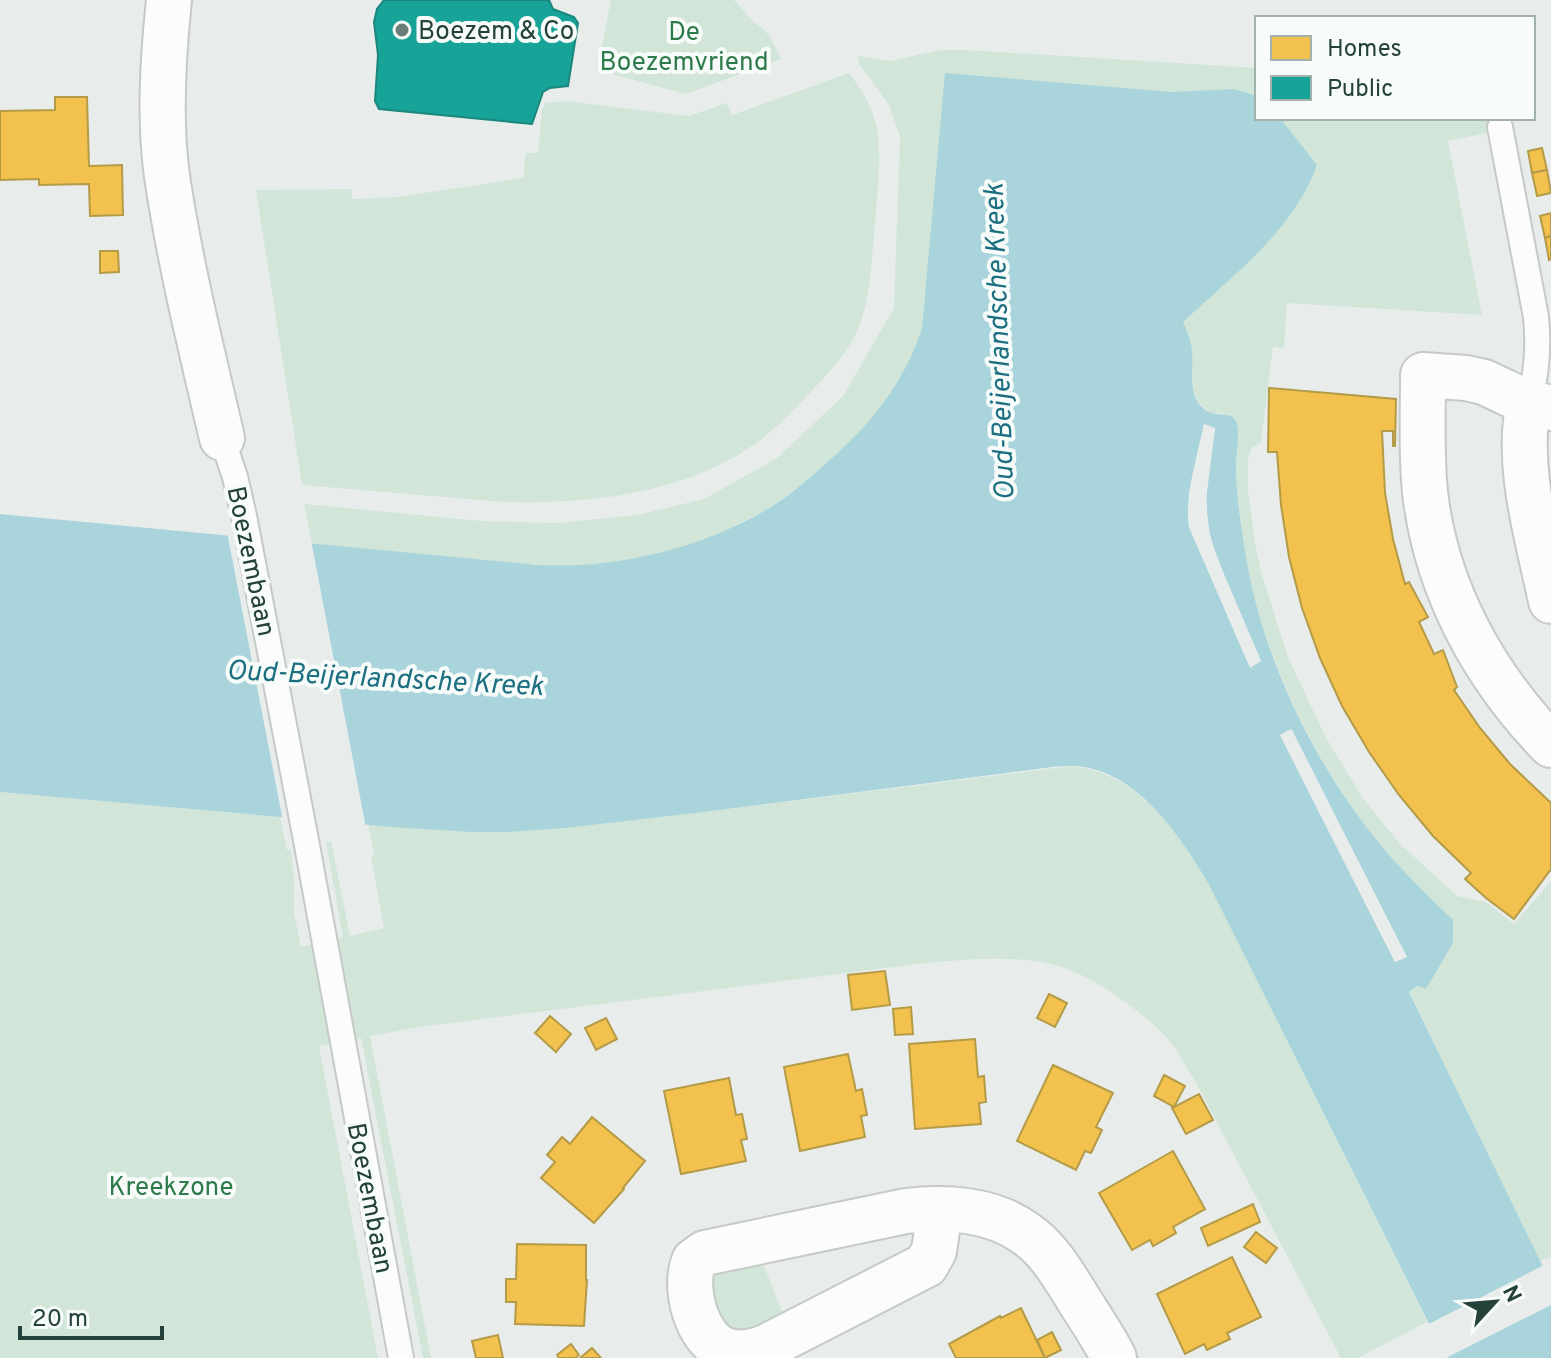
<svg xmlns="http://www.w3.org/2000/svg" width="1551" height="1358" font-family="Overpass,sans-serif">
	<rect width="100%" height="100%" fill="#e8edeb"/>
	<g fill="#d1e6d8">
		<polygon points="611,0 734,0 750,18 770,36 781,59 686,94 597,70"/>
		<path d="M940,50H967L1257,68V118H1488L1491,132L1448,141L1482,315L1287,303L1284,348L1273,347L1261,443L1251,448L1248,460V490L1255,543L1261,572L1288,657L1326,738L1362,797L1399,843L1457,896L1486,902L1514,924L1551,881V1257L1540,1261L1409,991L1417,986L1426,989L1453,943V920C1430,897 1406,875 1385,850C1318,771 1263,659 1246,556C1241,526 1236,496 1236,466C1236,452 1240,437 1237,423L1222,413H1210L1198,402L1191,385L1192,366L925,292C924,304 924,316 922,328C911,381 869,427 830,460C813,474 796,490 778,502C726,537 652,561 590,565C547,567 505,562 463,558C412,554 362,549 312,544L304,504L482,521L558,523L637,515L704,499L777,458L843,396L894,308L900,136L889,105L859,64L858,56L890,61Z"/>
		<path d="M849,73C856,83 864,93 869,104C886,140 877,186 875,224C872,255 870,305 857,332C845,356 826,376 808,395C790,414 772,433 749,448C678,495 587,504 503,502L302,485L256,190L351,189L352,199L397,197L523,178L526,153H538L542,110L545,103L566,101L689,116L727,103L732,115Z"/>
		<path d="M1071,766C1138,773 1176,830 1208,883L1427,1322L1358,1358H1341L1194,1079C1185,1065 1178,1051 1167,1038C1145,1014 1098,980 1067,969C1022,952 955,960 909,965L420,1027L370,1036L431,1358H423L361,1038L319,1046L378,1358H0V792L280,817L287,850H291L294,878V913L301,947L343,937L326,842H331L350,936L384,928L371,857L374,855L368,824L471,832L539,830L704,812Z"/>
		<polygon points="760,1256 786,1321 757,1335 722,1333 706,1273"/>
	</g>
	<path fill="#a9d4db" fill-rule="evenodd" d="M945,73L1172,92L1234,89L1257,96V118H1280L1317,165C1294,230 1232,276 1183,322C1187,331 1192,342 1192,352C1194,373 1186,397 1207,411C1214,415 1224,414 1232,416L1237,423C1240,437 1236,452 1236,466C1236,496 1241,526 1246,556C1263,661 1317,770 1385,850C1406,875 1430,897 1453,920V943L1426,989L1417,986L1409,992L1551,1283V1358H1446L1208,883C1182,839 1143,780 1089,768C1077,765 1064,766 1052,767L704,812L565,828L509,832H471L392,827L0,792V514L539,565C557,565 576,566 594,564C657,558 723,538 777,503C794,492 809,478 824,465C869,427 904,384 922,328ZM1204,424L1215,429C1211,457 1205,486 1207,515C1211,560 1243,619 1261,661L1250,667L1189,527C1185,493 1197,458 1204,424ZM1292,730L1406,956L1395,962L1280,735Z"/>
	<g fill="#e8edeb" fill-rule="evenodd">
		<path d="M1204,424L1215,428L1206,500L1209,531L1212,543L1224,574L1261,661L1250,668L1189,527L1188,515L1189,492ZM1207,429L1211,431L1202,499L1205,532L1208,544L1220,576L1256,660L1252,662L1193,527L1192,515L1193,492Z"/>
		<polygon points="227,532 311,540 366,828 283,821"/>
		<path d="M1291,729L1407,957L1395,962L1280,735ZM1290,735L1401,955L1396,957L1285,737Z"/>
		<polygon points="1546,1264 1551,1274 1551,1305 1446,1358 1442,1358 1425,1326"/>
	</g>
	<g fill="#f2c14e" stroke="#b49b48" stroke-width="2">
		<polygon points="55,97 87,97 89,166 122,165 123,215 90,216 89,184 39,185 39,179 0,180 0,111 55,110"/>
		<polygon points="1542,148 1547,170 1532,173 1528,151"/>
		<polygon points="1547,170 1551,193 1537,196 1532,173"/>
		<polygon points="1551,213 1551,236 1545,238 1540,216"/>
		<polygon points="1551,236 1551,259 1549,260 1545,238"/>
		<polygon points="100,251 118,251 119,272 100,273"/>
		<polygon points="1269,388 1396,399 1395,446 1393,446 1393,431 1382,431 1385,493 1393,539 1405,584 1409,582 1428,617 1419,622 1434,654 1443,650 1457,687 1454,690 1480,728 1510,764 1551,803 1551,869 1514,919 1486,898 1465,879 1471,873 1433,836 1399,795 1369,752 1342,706 1320,658 1302,608 1289,557 1281,505 1277,452 1268,452"/>
		<polygon points="885,971 890,1005 852,1010 848,975"/>
		<polygon points="1049,994 1067,1003 1055,1027 1037,1018"/>
		<polygon points="911,1007 913,1034 895,1035 893,1009"/>
		<polygon points="550,1016 571,1034 556,1052 535,1033"/>
		<polygon points="606,1018 617,1039 596,1050 585,1028"/>
		<polygon points="975,1039 978,1077 984,1076 986,1102 979,1103 981,1124 915,1129 909,1044"/>
		<polygon points="848,1054 856,1091 862,1089 867,1115 861,1116 865,1137 800,1151 784,1067"/>
		<polygon points="1053,1065 1113,1093 1096,1127 1102,1130 1091,1153 1085,1151 1076,1170 1017,1141"/>
		<polygon points="1164,1075 1185,1086 1174,1107 1154,1096"/>
		<polygon points="729,1078 736,1115 742,1114 747,1139 741,1140 746,1161 681,1174 664,1091"/>
		<polygon points="1199,1094 1213,1120 1186,1134 1172,1108"/>
		<polygon points="592,1117 645,1161 623,1188 624,1189 594,1223 541,1178 555,1162 547,1155 562,1137 570,1144"/>
		<polygon points="1173,1151 1205,1209 1173,1227 1176,1233 1153,1246 1150,1240 1132,1250 1099,1193"/>
		<polygon points="1253,1204 1260,1222 1208,1246 1201,1228"/>
		<polygon points="1256,1232 1277,1248 1266,1263 1244,1247"/>
		<polygon points="517,1244 586,1245 586,1280 587,1280 584,1326 515,1324 516,1302 506,1302 506,1279 516,1279"/>
		<polygon points="1232,1257 1261,1317 1227,1333 1230,1339 1207,1350 1204,1344 1185,1354 1157,1294"/>
		<polygon points="1021,1308 1045,1358 956,1358 949,1344 1000,1316 1001,1318"/>
		<polygon points="1052,1332 1061,1350 1045,1358 1037,1340"/>
		<polygon points="498,1335 503,1358 476,1358 472,1341"/>
		<polygon points="571,1344 579,1355 575,1358 559,1358 557,1355"/>
		<polygon points="592,1348 601,1358 580,1358"/>
	</g>
	<polygon fill="#17a398" stroke="#1b867c" stroke-width="2" points="384,0 549,0 553,9 574,17 578,23 568,86 550,88 543,92 532,124 379,109 375,101 378,55 374,22 377,9"/>
	<g fill="none" stroke-linecap="round" stroke-linejoin="round">
		<defs>
			<g id="service">
				<path d="M1500,127L1536,317C1539,347 1537,374 1529,402"/>
				<polyline points="222,438 235,477 244,516 306,840 401,1358"/>
			</g>
			<g id="minor">
				<path d="M169,0C163,57 159,119 167,176C180,264 202,352 222,438"/>
				<path d="M1529,402C1515,466 1538,538 1551,601"/>
				<path d="M1551,408L1524,401L1484,382L1466,378L1423,375C1423,414 1421,453 1425,492C1436,589 1484,676 1551,745"/>
				<path d="M940,1209L934,1251L926,1265L768,1346C754,1352 740,1355 725,1350C696,1339 683,1287 694,1261L705,1253L906,1211C945,1206 992,1209 1025,1233C1049,1249 1064,1276 1079,1300C1091,1319 1104,1338 1114,1358"/>
			</g>
		</defs>
		<use href="#service" stroke="#c5cac8" stroke-width="28"/>
		<use href="#minor" stroke="#c5cac8" stroke-width="48"/>
		<use href="#service" stroke="#fcfcfc" stroke-width="24"/>
		<use href="#minor" stroke="#fcfcfc" stroke-width="44"/>
	</g>
	<circle fill="#697e78" stroke="#f7fbf9" stroke-width="3" cx="402" cy="30" r="8"/>
	<g text-anchor="middle" stroke-width="8" stroke-linejoin="round" paint-order="stroke">
		<g font-size="26" fill="#24423a" stroke="#f7fbf9" text-anchor="start">
			<text x="418" y="39">Boezem &amp; Co</text>
		</g>
		<g font-size="26" fill="#2d7a4b" stroke="#f7fbf9">
			<text x="684" y="40">De<tspan x="684" dy="30">Boezemvriend</tspan></text>
			<text x="171" y="1195">Kreekzone</text>
		</g>
		<g font-size="26" fill="#24423a" stroke="#f7fbf9">
			<text transform="translate(252 561) rotate(78)" y="9">Boezembaan</text>
			<text transform="translate(371 1198) rotate(79)" y="9">Boezembaan</text>
		</g>
		<g font-size="28" font-style="italic" fill="#1c6f80" stroke="#f7fbf9">
			<text transform="translate(998 342) rotate(-92)" y="10">Oud-Beijerlandsche Kreek</text>
			<text transform="translate(385 677) rotate(3)" y="10">Oud-Beijerlandsche Kreek</text>
		</g>
	</g>
	<rect x="1255" y="16" width="280" height="104" fill="#f7fbf9" stroke="#a3b1ad" stroke-width="2"/>
	<rect x="1271" y="36" width="40" height="24" fill="#f2c14e" stroke="#a3b1ad" stroke-width="2"/>
	<text x="1327" y="56" font-size="24" fill="#24423a">Homes</text>
	<rect x="1271" y="76" width="40" height="24" fill="#17a398" stroke="#a3b1ad" stroke-width="2"/>
	<text x="1327" y="96" font-size="24" fill="#24423a">Public</text>
	<g transform="translate(1495 1302) rotate(64)" stroke="#f7fbf9" stroke-width="6" paint-order="stroke">
	<path d="M0-6L14 30L0 20L-14 30Z" fill="#24423a"/>
	<text y="-12" font-size="22" font-weight="bold" text-anchor="middle" fill="#24423a">N</text>
	</g>
	<path d="M20 1326v12h142v-12" fill="none" stroke="#24423a" stroke-width="4"/>
	<text x="32" y="1326" font-size="24" fill="#24423a" stroke="#f7fbf9" stroke-width="6" paint-order="stroke">20 m</text>
</svg>
